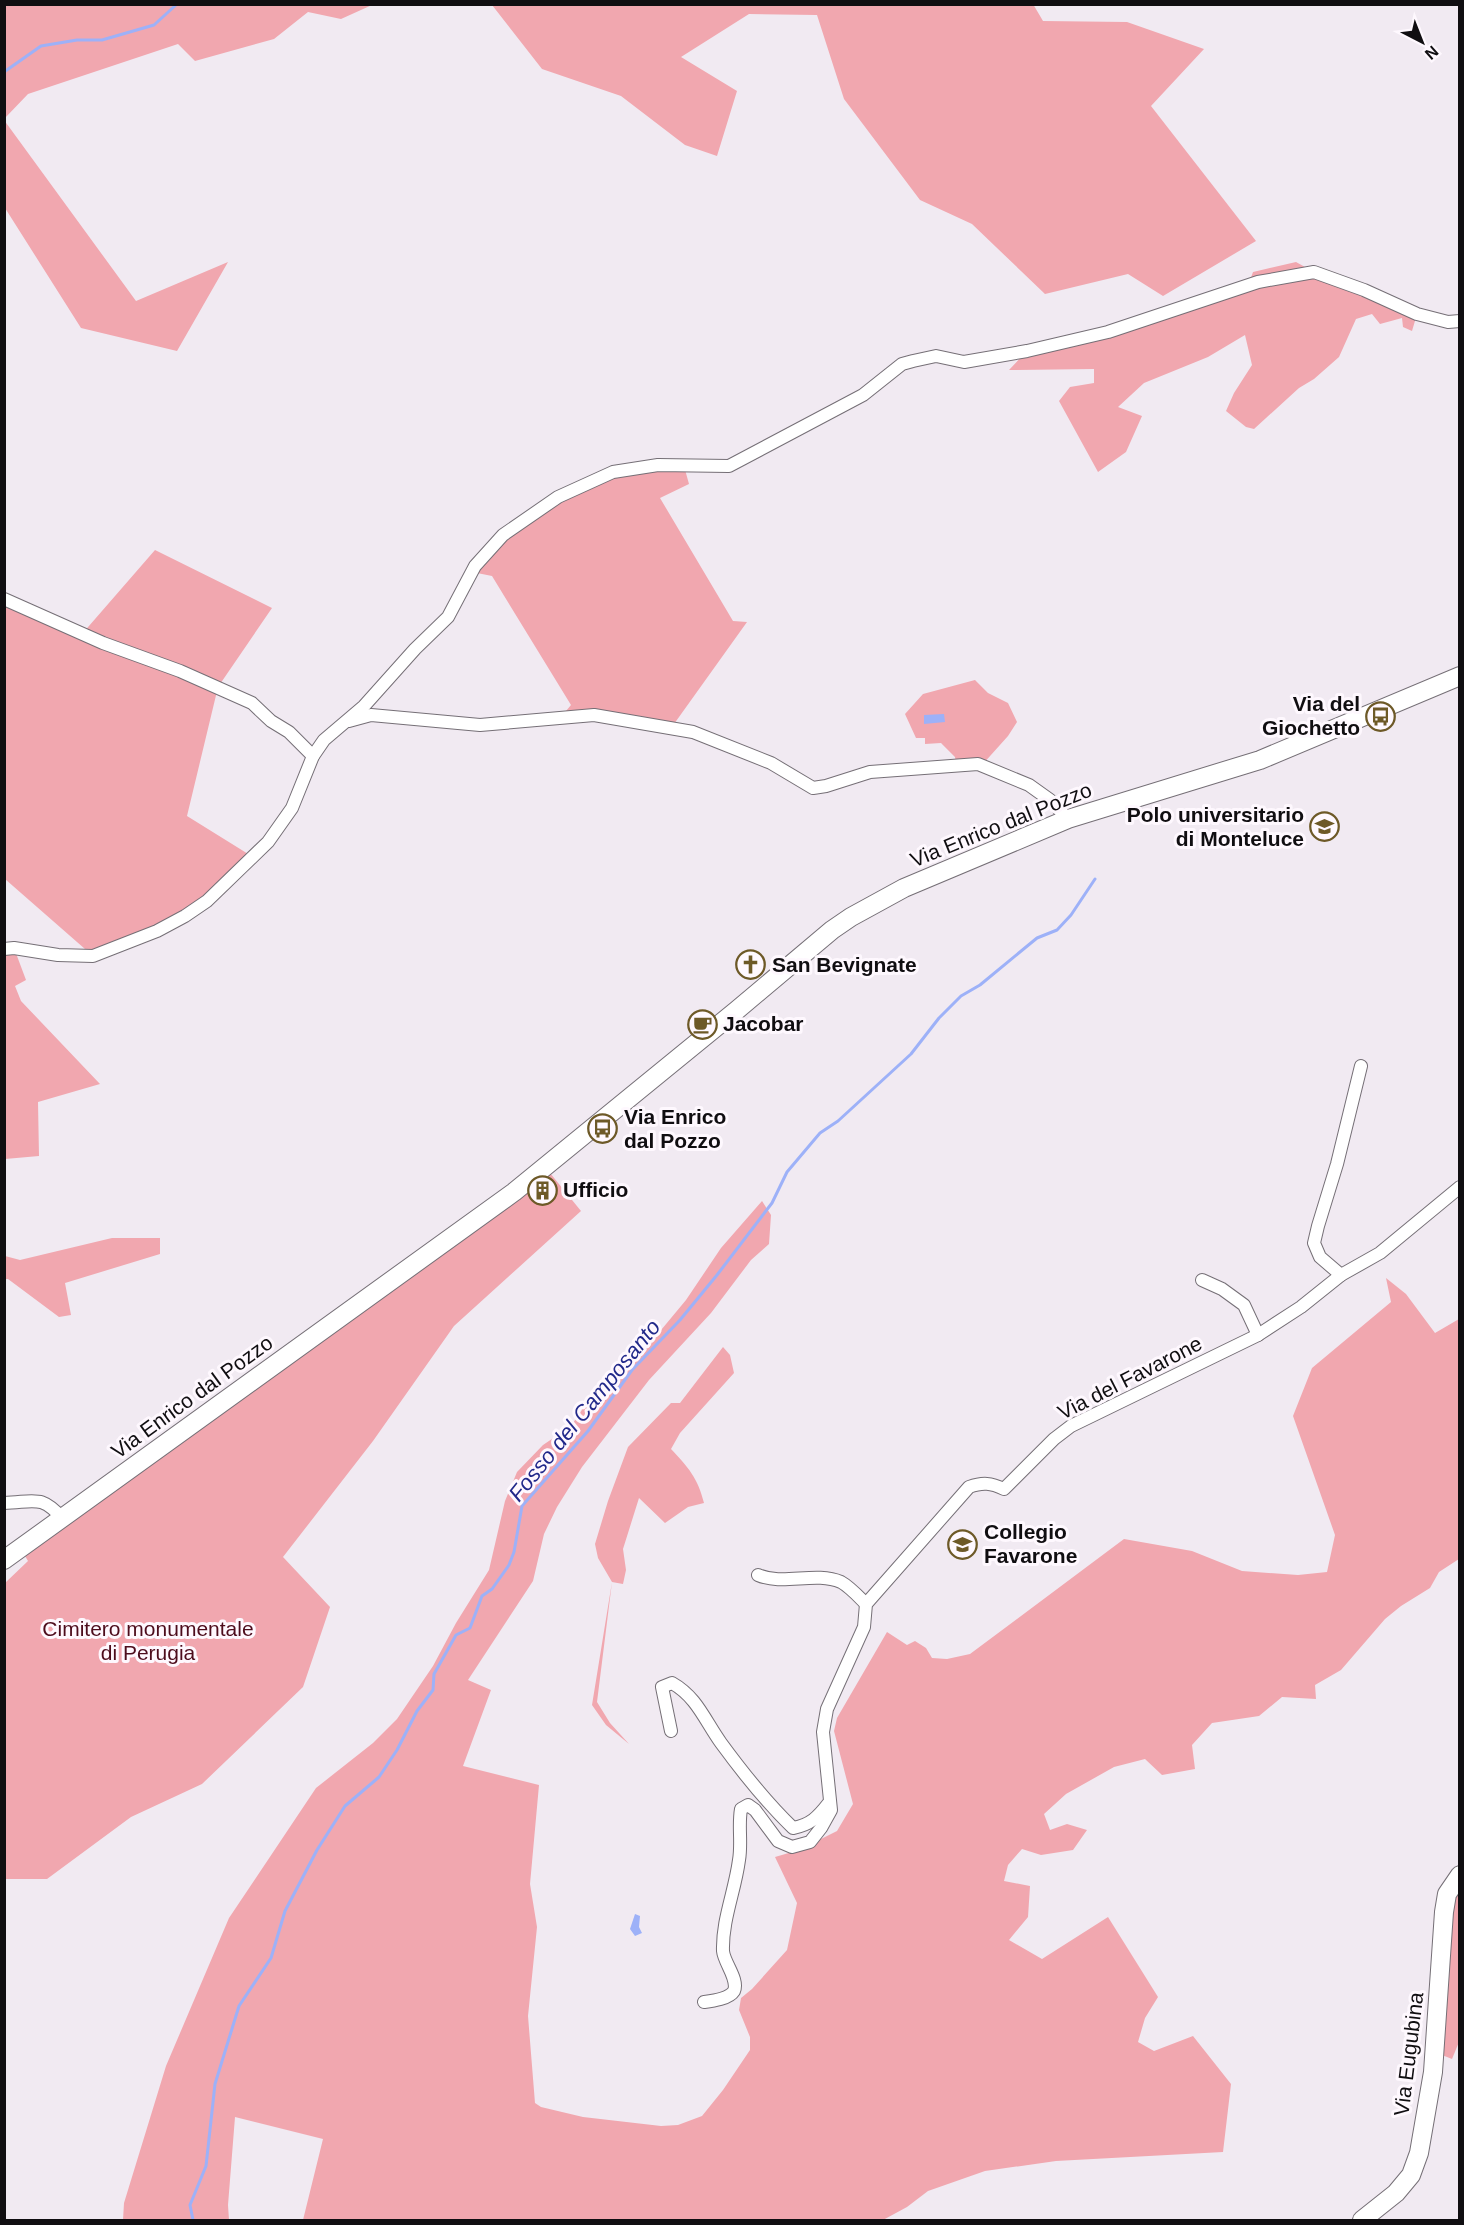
<svg xmlns="http://www.w3.org/2000/svg" width="1464" height="2225" font-family="Helvetica,sans-serif">
	<rect width="100%" height="100%" fill="#f1eaf2"/>
	<g fill="#f1a7af">
		<polygon points="1033,4 1043,21 1127,22 1204,49 1151,106 1256,241 1163,296 1128,274 1045,294 972,224 920,200 844,99 817,15 749,14 681,57 737,91 717,156 685,145 621,96 542,69 492,5"/>
		<polygon points="4,5 5,4 372,5 341,19 308,12 274,39 195,61 178,44 28,94 5,118"/>
		<polygon points="4,120 136,301 228,262 177,351 81,328 5,208"/>
		<polygon points="1296,262 1314,272 1417,314 1412,331 1403,327 1402,318 1380,324 1372,314 1356,319 1339,357 1314,379 1299,388 1254,429 1246,427 1226,411 1234,393 1252,365 1245,335 1208,357 1144,383 1118,407 1142,416 1126,452 1098,472 1059,401 1070,387 1094,383 1094,369 1009,370 1027,351 1248,286 1253,272"/>
		<polygon points="684,466 689,484 660,498 733,621 747,622 674,724 561,717 571,705 492,576 472,572 503,535 613,472"/>
		<polygon points="155,550 272,608 218,687 187,816 253,857 207,901 93,956 5,879 4,599 82,634"/>
		<polygon points="975,680 988,693 1008,703 1017,722 1008,736 982,765 956,764 955,757 941,743 925,744 925,738 916,738 905,714 923,694"/>
		<polygon points="14,948 26,980 15,986 21,1001 100,1084 38,1102 39,1156 5,1159 4,949"/>
		<polygon points="550,1173 581,1211 454,1326 373,1441 283,1557 330,1607 303,1687 202,1784 131,1817 47,1879 5,1879 5,1583 28,1561 25,1556"/>
		<polygon points="762,1201 771,1215 769,1244 751,1260 711,1313 649,1380 582,1467 557,1507 544,1534 533,1581 468,1680 491,1690 463,1766 539,1785 530,1884 537,1927 528,2016 535,2103 541,2107 583,2117 661,2126 678,2125 702,2116 723,2090 750,2050 750,2037 739,2010 741,1998 752,1989 787,1950 797,1903 775,1857 799,1850 837,1831 853,1804 834,1731 837,1718 887,1632 907,1645 915,1641 926,1648 932,1658 947,1659 970,1654 1124,1539 1192,1551 1242,1571 1298,1575 1327,1572 1335,1535 1293,1416 1312,1368 1391,1302 1386,1278 1406,1294 1435,1333 1459,1319 1459,1559 1439,1572 1430,1588 1401,1606 1385,1619 1341,1670 1315,1685 1316,1699 1282,1697 1259,1716 1212,1723 1192,1745 1195,1769 1162,1775 1145,1759 1114,1767 1066,1794 1044,1814 1050,1830 1067,1824 1087,1830 1073,1850 1041,1855 1022,1849 1008,1865 1004,1881 1030,1886 1028,1917 1009,1940 1042,1959 1108,1917 1158,1997 1145,2018 1138,2042 1154,2051 1193,2036 1231,2084 1223,2152 1056,2161 985,2171 928,2191 907,2207 883,2220 303,2220 323,2139 235,2117 228,2205 229,2220 123,2220 124,2203 166,2066 229,1918 316,1788 373,1743 397,1719 433,1666 456,1623 489,1570 505,1501 517,1472 543,1445 571,1426 605,1376 637,1359 686,1300 721,1248"/>
		<polygon points="112,1238 160,1238 160,1254 65,1283 71,1315 59,1317 8,1279 5,1279 5,1256 20,1260"/>
		<path d="M723,1347L730,1355L734,1373L680,1433L671,1449C688,1467 698,1478 704,1503L688,1507L665,1523L639,1498L623,1549L626,1570L623,1584L612,1582L597,1702L610,1723L629,1744L606,1725L592,1705L612,1582L598,1558L595,1544L608,1501L628,1447L671,1403H680Z"/>
		<polygon points="1459,1885 1459,2042 1452,2059 1442,2055 1454,1893"/>
	</g>
	<g fill="#9db1f8">
		<polygon points="944,714 945,722 924,724 924,715"/>
		<polygon points="635,1914 640,1916 639,1927 642,1933 635,1936 630,1929"/>
	</g>
	<g fill="none" stroke-linecap="round" stroke-linejoin="round">
		<g stroke="#9db1f8" stroke-width="3">
			<polyline points="4,72 41,46 77,40 102,40 154,25 177,4"/>
			<polyline points="193,2220 190,2205 206,2166 215,2084 239,2006 271,1958 285,1911 317,1850 345,1806 379,1777 397,1750 417,1711 433,1690 434,1674 456,1635 470,1628 482,1596 492,1589 509,1565 514,1552 522,1506 588,1431 632,1370 680,1320 717,1275 772,1203 787,1172 820,1133 838,1121 911,1054 939,1018 961,996 980,985 1037,938 1057,930 1071,915 1095,879"/>
		</g>
		<defs>
			<g id="street">
				<polyline points="4,599 103,643 180,671 252,703 271,721 289,732 313,756 324,740 364,706 415,649 448,617 475,566 503,535 558,497 613,472 658,465 729,466 863,395 902,364 913,361 936,356 964,362 1027,351 1108,332 1258,282 1314,272 1364,290 1417,314 1448,322 1460,321"/>
				<polyline points="349,721 371,715 480,725 594,715 693,732 771,763 813,788 826,786 870,772 978,764 1029,785 1050,800 1068,819"/>
				<polyline points="4,949 14,948 58,955 93,956 157,931 185,916 207,901 268,842 292,808 313,756"/>
				<polyline points="1341,1275 1320,1257 1314,1243 1318,1226 1337,1164 1361,1066"/>
				<polyline points="1202,1280 1222,1289 1244,1305 1258,1335"/>
				<path d="M4,1503C35,1502 41,1494 63,1519"/>
				<path d="M758,1575C783,1586 815,1571 841,1582C850,1587 858,1596 866,1604"/>
				<path d="M671,1731L662,1687L672,1683C697,1697 705,1721 721,1743C743,1773 767,1803 793,1828C810,1825 818,1817 828,1804"/>
				<path d="M704,2002C712,2001 729,1999 734,1991C739,1979 724,1963 723,1951C722,1920 735,1891 739,1860C742,1843 738,1826 741,1809L748,1805L755,1810L778,1841L792,1847L810,1842L821,1828L831,1810L823,1732L827,1709L864,1627L866,1604L969,1487C983,1482 991,1483 1004,1489L1054,1439L1071,1426L1258,1335L1301,1307L1341,1275L1380,1253L1460,1187"/>
			</g>
			<g id="secondary">
				<polyline points="4,1560 514,1192 737,1010 832,930 851,917 904,888 1068,819 1260,760 1460,676"/>
				<polyline points="1362,2220 1396,2193 1411,2175 1419,2153 1433,2072 1444,1912 1447,1894 1460,1875"/>
			</g>
		</defs>
		<use href="#street" stroke="#756f76" stroke-width="14"/>
		<use href="#secondary" stroke="#756f76" stroke-width="20"/>
		<use href="#street" stroke="#fff" stroke-width="12"/>
		<use href="#secondary" stroke="#fff" stroke-width="18"/>
	</g>
	<defs>
		<symbol id="bus-ring" viewBox="-11 -11 22 22"><circle r="9.5" fill="#fef8fe" stroke="#6d5927" stroke-width="1.5"/><path d="M-5-6H5V4H4V6H2V4H-2V6H-4V4H-5ZM-3.5-4V0h7V-4ZM-3.5 1.2v1.5H-2V1.2ZM2 1.2v1.5H3.5V1.2Z" fill="#6d5927"/></symbol>
		<symbol id="university-ring" viewBox="-11 -11 22 22"><circle r="9.5" fill="#fef8fe" stroke="#6d5927" stroke-width="1.5"/><path d="M0-5L7-2L0 1L-7-2ZM-4 1L0 2.5L4 1V4Q0 6-4 4Z" fill="#6d5927"/></symbol>
		<symbol id="church-ring" viewBox="-11 -11 22 22"><circle r="9.5" fill="#fef8fe" stroke="#6d5927" stroke-width="1.5"/><path d="M-1.2-6h2.4v3.5h3.3v2.4h-3.3V6h-2.4V-.1h-3.3v-2.4h3.3Z" fill="#6d5927"/></symbol>
		<symbol id="cafe-ring" viewBox="-11 -11 22 22"><circle r="9.5" fill="#fef8fe" stroke="#6d5927" stroke-width="1.5"/><path d="M-5.5-4.5H6V0H3Q3 3.5 0 3.5H-2.5Q-5.5 3.5-5.5 0ZM3-3.2v2h1.7v-2ZM-6 4.5H4V6H-6Z" fill="#6d5927"/></symbol>
		<symbol id="building-ring" viewBox="-11 -11 22 22"><circle r="9.5" fill="#fef8fe" stroke="#6d5927" stroke-width="1.5"/><path d="M-4-6H4V6H1V3H-1V6H-4ZM-2.5-4.3h1.7v1.8h-1.7ZM.8-4.3h1.7v1.8H.8ZM-2.5-1h1.7V.8h-1.7ZM.8-1h1.7V.8H.8Z" fill="#6d5927"/></symbol>
	</defs>
	<g fill-rule="evenodd">
		<use href="#bus-ring" x="1364" y="700" width="33" height="33"/>
		<use href="#university-ring" x="1308" y="810" width="33" height="33"/>
		<use href="#church-ring" x="734" y="948" width="33" height="33"/>
		<use href="#cafe-ring" x="686" y="1008" width="33" height="33"/>
		<use href="#bus-ring" x="586" y="1112" width="33" height="33"/>
		<use href="#building-ring" x="526" y="1174" width="33" height="33"/>
		<use href="#university-ring" x="946" y="1528" width="33" height="33"/>
	</g>
	<g text-anchor="middle" stroke-width="6" stroke-linejoin="round" paint-order="stroke">
		<g font-size="21" font-weight="bold" fill="#100e11" stroke="#fef8fe" text-anchor="start">
			<text x="1360" y="711" text-anchor="end">Via del<tspan x="1360" dy="24">Giochetto</tspan></text>
			<text x="1304" y="822" text-anchor="end">Polo universitario<tspan x="1304" dy="24">di Monteluce</tspan></text>
			<text x="772" y="972">San Bevignate</text>
			<text x="723" y="1031">Jacobar</text>
			<text x="624" y="1124">Via Enrico<tspan x="624" dy="24">dal Pozzo</tspan></text>
			<text x="563" y="1197">Ufficio</text>
			<text x="984" y="1539">Collegio<tspan x="984" dy="24">Favarone</tspan></text>
		</g>
		<g font-size="21" fill="#100e11" stroke="#fef8fe">
			<text transform="translate(1001 825) rotate(-22)" y="7">Via Enrico dal Pozzo</text>
			<text transform="translate(1130 1378) rotate(-27)" y="7">Via del Favarone</text>
			<text transform="translate(192 1397) rotate(-36)" y="7">Via Enrico dal Pozzo</text>
			<text transform="translate(1409 2054) rotate(-83)" y="7">Via Eugubina</text>
		</g>
		<g font-size="21" fill="#4d0c1c" stroke="#fef8fe">
			<text x="148" y="1636">Cimitero monumentale<tspan x="148" dy="24">di Perugia</tspan></text>
		</g>
		<g font-size="22" font-style="italic" fill="#21288a" stroke="#fef8fe">
			<text transform="translate(584 1410) rotate(-51)" y="8">Fosso del Camposanto</text>
		</g>
	</g>
	<rect width="1464" height="2225" fill="none" stroke="#100e11" stroke-width="12"/>
	<g transform="translate(1422 42) rotate(138)" stroke="#fef8fe" stroke-width="4.5" paint-order="stroke">
	<path d="M0-4.5L10 22L0 15L-10 22Z" fill="#100e11"/>
	<text y="-9" font-size="16" font-weight="bold" text-anchor="middle" fill="#100e11">N</text>
	</g>
</svg>
